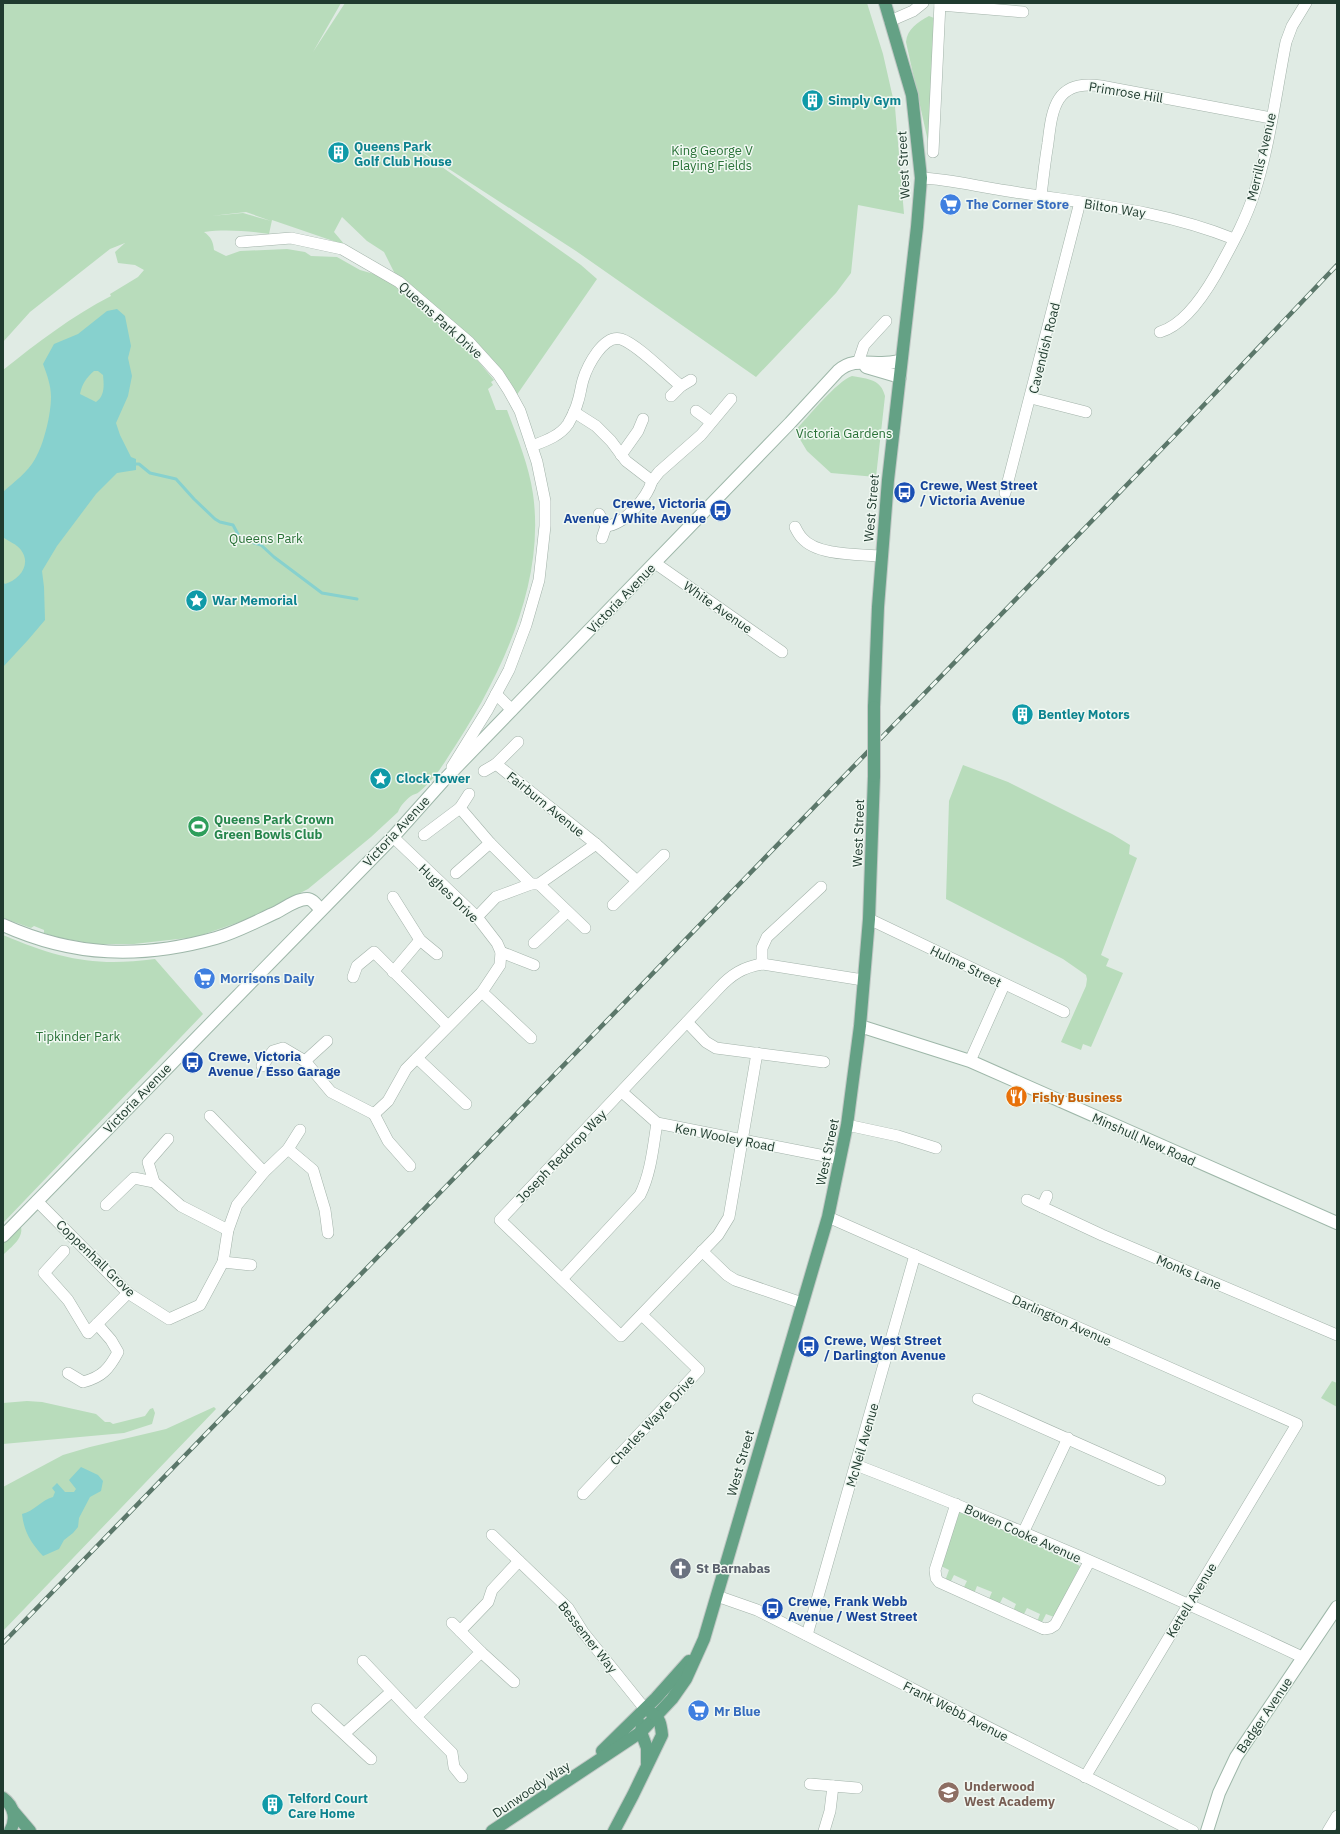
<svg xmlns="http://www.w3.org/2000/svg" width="1340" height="1834" font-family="'IBM Plex Sans',sans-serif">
	<rect width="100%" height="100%" fill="#e0ebe4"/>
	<g fill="#b8dcbb" fill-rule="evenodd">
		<path d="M3,3H341L313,52L345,3H867L883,54L895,107L904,214L858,205L851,273L836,293L756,377L576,251L401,138L581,265L597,279L514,399L495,362L399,282L384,252L367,241L342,217L334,232L345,245L272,220L269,234C248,231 225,229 204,232C211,237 213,241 214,250L226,256L240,251L287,249L305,252L311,256L337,257L360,270L381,276L414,300L462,342L494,380L491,382L493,385L488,389L496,410H507C517,437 529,465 533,494C546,586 498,682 448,757C440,770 431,782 419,792C417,794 414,794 411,796C406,800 400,806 398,812L371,837L308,889L251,918L196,937L134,944H95L60,938L44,933V930L34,926L31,928L3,918V370C37,343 72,316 111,296L110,294L138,277L144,270L135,265L118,263L115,252L125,243L110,249L30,312L3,342ZM246,212L271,221L243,213L211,216Z"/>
		<path d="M929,16L934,18L929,124L931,155L906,42C907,29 918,22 929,16Z"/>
		<path d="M852,376C868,379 881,379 885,396L876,477L831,473L807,451L795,431C807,418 837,381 852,376Z"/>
		<polygon points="963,765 1008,782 1112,834 1130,845 1129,854 1137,858 1101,955 1109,959 1106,966 1123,973 1091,1047 1083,1044 1081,1050 1061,1042 1086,986 1087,979 1086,975 1063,959 946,899 949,801"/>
		<path d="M3,935C60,959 94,967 155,959L203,1014L3,1223Z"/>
		<path d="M20,1224C26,1237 11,1247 3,1255V1242Z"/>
		<polygon points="1332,1381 1337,1383 1337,1407 1321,1398"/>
		<polygon points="27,1401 42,1402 96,1414 105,1422 110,1422 113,1424 145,1416 150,1409 153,1408 155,1413 152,1424 124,1433 3,1444 3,1403"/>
		<polygon points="214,1407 216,1409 3,1631 3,1487 63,1455 90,1447 166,1429"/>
		<polygon points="957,1511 1024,1539 1080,1566 1054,1617 1046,1614 1041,1624 1037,1622 1040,1614 1027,1608 1023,1616 1013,1611 1016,1604 1003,1597 999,1605 988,1601 992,1592 977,1586 974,1594 963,1589 967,1581 954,1575 950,1583 945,1581 949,1570 941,1566"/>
	</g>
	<g fill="#87d1ce" fill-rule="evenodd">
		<path d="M117,309L125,316L131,346L128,358L132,376L128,396L116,423L120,435L131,457L136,459V470L117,473L96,494L57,546L42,571L44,587L45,620L28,640L3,667V582L5,584C19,580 32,565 21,550C17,544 9,542 3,537V492C14,482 28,472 35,459C44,444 51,414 51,397C51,385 47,375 43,364L54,344L78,334L107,311ZM94,371H98L103,375C104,385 105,396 96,402L80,394C82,384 86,378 94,371Z"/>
		<path d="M81,1467L98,1475L103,1481L101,1491L90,1497L79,1518L78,1527L73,1533L64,1540L59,1549L43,1556C31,1543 24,1532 22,1514C35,1511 41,1500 53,1497L55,1492L52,1488L57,1483L65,1492H74L76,1489L69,1480Z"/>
	</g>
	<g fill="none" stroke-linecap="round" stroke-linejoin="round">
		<g stroke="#87d1ce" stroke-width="3">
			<polyline points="136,464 139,464 150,473 176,479 194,499 215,519 220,522 233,525 240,538 245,540"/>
			<polyline points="254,543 261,545 274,557 322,593 357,599"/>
		</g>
		<defs>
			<g id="street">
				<polyline points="940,5 1023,12"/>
				<polyline points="890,21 913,11 923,3"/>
				<polyline points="933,152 940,3"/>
				<path d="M921,178C950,179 979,187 1008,191C1087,204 1159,209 1234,239"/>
				<path d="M1041,196C1043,178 1045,161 1048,143C1052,108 1056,79 1101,86L1271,118"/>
				<polyline points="241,242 291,238 342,249 399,282 469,342 498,374 509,391 520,411 537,462 545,501 545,526 539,580 526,625 509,670 488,709 452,767"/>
				<path d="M1160,332C1184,325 1204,295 1216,274C1230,248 1245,222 1254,194C1270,145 1276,92 1286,42L1292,26L1306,3"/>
				<polyline points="858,363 864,345 886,321"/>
				<polyline points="671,396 681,386 691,380"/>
				<polyline points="1031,398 1086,412"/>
				<polyline points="696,411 711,422"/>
				<path d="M574,412L596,426L611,441L626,461L652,481C647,498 624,525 606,526"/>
				<path d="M532,446C545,441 560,436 568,424C572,417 576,409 578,401C580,395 581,387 583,380C587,367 603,334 621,339C637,344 666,374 681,386"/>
				<polyline points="621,455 638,431 643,419"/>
				<polyline points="652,481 659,472 701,435 731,399"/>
				<polyline points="1005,493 1080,202"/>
				<polyline points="599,514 606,526 602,538"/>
				<path d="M795,527C797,531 799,535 802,538C817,556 859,554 881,556"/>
				<polyline points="655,563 782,652"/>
				<polyline points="496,694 512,710"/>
				<polyline points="518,742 496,764 596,844 637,881"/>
				<polyline points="484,771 496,764"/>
				<polyline points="460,808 469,794"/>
				<polyline points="424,835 460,808 490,843"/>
				<polyline points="456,873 490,843 531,884"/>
				<polyline points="539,884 585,928"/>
				<polyline points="393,897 420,940 437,954"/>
				<polyline points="613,905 664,855"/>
				<polyline points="477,917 496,897 531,884 539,884 596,844"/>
				<polyline points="869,919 1064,1012"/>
				<polyline points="534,943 567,912"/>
				<polyline points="501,952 534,965"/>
				<polyline points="762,964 762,948 767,937 821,887"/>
				<polyline points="393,972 420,940"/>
				<polyline points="353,977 357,966 374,952 447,1025"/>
				<polyline points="482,992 531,1038"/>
				<polyline points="687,1022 706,1042 716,1048 824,1062"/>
				<path d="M757,1053L729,1217L718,1235L621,1336L500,1220L719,988C731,975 743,967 762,964L863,980"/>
				<polyline points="417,1058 466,1104"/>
				<polyline points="305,1061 327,1041"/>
				<polyline points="970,1061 1004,985"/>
				<polyline points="262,1066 273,1051 283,1048 305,1061 331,1092 374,1114 388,1101 406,1069 482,992 500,965 501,952 497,943 477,917 393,837"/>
				<polyline points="622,1092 657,1123 840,1159"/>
				<polyline points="374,1114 388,1141 410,1166"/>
				<polyline points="210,1116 264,1172"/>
				<polyline points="847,1125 898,1136 936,1148"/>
				<polyline points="288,1149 313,1170 325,1210 328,1233"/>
				<polyline points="154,1182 148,1162 168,1139"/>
				<polyline points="1027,1200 1102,1235 1337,1335"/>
				<polyline points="37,1201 128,1293 169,1319 200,1305 223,1262 228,1230 237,1205 264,1172 288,1149 300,1130"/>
				<polyline points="106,1205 134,1178 154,1182 181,1206 228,1230"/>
				<polyline points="1042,1207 1047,1196"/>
				<polyline points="828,1217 1297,1424 1085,1777"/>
				<polyline points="64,1251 44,1273 68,1300 88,1333 128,1293"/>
				<polyline points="702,1251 727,1275 735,1280 802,1303"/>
				<polyline points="223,1262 251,1265"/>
				<path d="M562,1279L640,1195C651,1173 653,1147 657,1123"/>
				<path d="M68,1373L83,1382C102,1377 109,1369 118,1352L111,1340L97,1324"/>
				<polyline points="978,1399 1160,1480"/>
				<path d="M856,1465C1007,1523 1156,1588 1302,1657"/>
				<polyline points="583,1494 699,1370 642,1315"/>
				<polyline points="956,1504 935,1570 936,1578 939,1582 1044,1629 1050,1628 1055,1625 1089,1562"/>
				<polyline points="1023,1533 1068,1438"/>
				<polyline points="492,1535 568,1608 583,1632 645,1709"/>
				<polyline points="717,1596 757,1610 1193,1831"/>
				<polyline points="452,1623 460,1631"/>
				<polyline points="807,1635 915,1255"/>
				<polyline points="481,1652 514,1682"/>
				<polyline points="363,1661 416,1717"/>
				<polyline points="317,1709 371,1759"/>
				<polyline points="345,1733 391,1692"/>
				<polyline points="462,1777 454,1767 452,1753 416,1717 481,1652 460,1631 488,1602 492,1590 519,1561"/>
				<polyline points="810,1784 857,1788"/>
				<polyline points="824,1831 830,1811 833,1786"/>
				<polyline points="1328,1831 1337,1816"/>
			</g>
			<g id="secondary">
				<polyline points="866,367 900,377"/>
				<path d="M3,925C74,957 141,959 216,938C237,932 257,921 277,912C286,907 297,899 307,899C313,899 317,906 321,910"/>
				<polyline points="860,1026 970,1061 1337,1223"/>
				<path d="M3,1236L393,837L443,781L790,423L838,371C851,359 866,363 882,363C889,363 895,362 901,361"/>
				<polyline points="1207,1831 1219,1793 1236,1757 1337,1607"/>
			</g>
			<g id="primary">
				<polyline points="874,707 878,607 888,480 917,227 921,178 912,95 885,3"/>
				<polyline points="642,1725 641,1732 647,1748 647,1763"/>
				<polyline points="602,1751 656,1698 689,1661"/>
				<path d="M3,1798C14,1806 17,1819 10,1831"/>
				<polyline points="13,1811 30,1831"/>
				<polyline points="492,1831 641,1732 672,1699 686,1679 704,1639 828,1217 847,1125 860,1026 869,919 874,776"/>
				<path d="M614,1831L633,1795L662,1735C661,1725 660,1717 650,1712"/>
			</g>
		</defs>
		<use href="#street" stroke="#a3b3aa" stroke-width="12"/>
		<use href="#secondary" stroke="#9eb7a9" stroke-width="14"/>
		<use href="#primary" stroke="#c1c8c5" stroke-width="14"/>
		<use href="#street" stroke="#fff" stroke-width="11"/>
		<use href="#secondary" stroke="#fff" stroke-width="12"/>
		<use href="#primary" stroke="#64a185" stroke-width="12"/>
		<defs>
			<polyline id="rail" points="3,1643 1182,428 1337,265"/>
		</defs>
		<use href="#rail" stroke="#5b776a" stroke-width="4.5"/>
		<use href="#rail" stroke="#f0f8f2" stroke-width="3" stroke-dasharray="9" stroke-linecap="butt"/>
		<defs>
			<polyline id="primary-bridge" points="874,707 874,776"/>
		</defs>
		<use href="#primary-bridge" stroke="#c1c8c5" stroke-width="14" stroke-linecap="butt"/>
		<use href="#primary-bridge" stroke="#64a185" stroke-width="12"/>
	</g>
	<defs>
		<symbol id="building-disc" viewBox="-11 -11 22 22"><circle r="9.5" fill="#0f9aa8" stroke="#f0f8f2"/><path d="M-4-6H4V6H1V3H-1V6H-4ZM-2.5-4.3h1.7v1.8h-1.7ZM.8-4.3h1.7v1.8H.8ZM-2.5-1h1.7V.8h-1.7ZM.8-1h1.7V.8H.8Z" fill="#fff"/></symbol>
		<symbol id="supermarket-disc" viewBox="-11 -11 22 22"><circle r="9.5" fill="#3f7fe0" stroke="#f0f8f2"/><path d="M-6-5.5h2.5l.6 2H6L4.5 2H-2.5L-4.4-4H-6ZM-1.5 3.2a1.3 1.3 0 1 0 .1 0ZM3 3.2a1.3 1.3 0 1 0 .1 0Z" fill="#fff"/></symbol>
		<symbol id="bus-disc" viewBox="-11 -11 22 22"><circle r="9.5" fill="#1a4fb4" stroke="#f0f8f2"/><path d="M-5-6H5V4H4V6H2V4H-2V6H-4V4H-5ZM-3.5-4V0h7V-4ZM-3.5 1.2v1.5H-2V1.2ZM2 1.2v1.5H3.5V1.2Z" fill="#fff"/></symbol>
		<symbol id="sight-disc" viewBox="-11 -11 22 22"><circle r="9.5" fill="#0f9aa8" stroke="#f0f8f2"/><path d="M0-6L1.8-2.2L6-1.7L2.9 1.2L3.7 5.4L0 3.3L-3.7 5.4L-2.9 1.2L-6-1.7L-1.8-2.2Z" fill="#fff"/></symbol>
		<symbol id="stadium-disc" viewBox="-11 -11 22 22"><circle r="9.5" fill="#2e9e5b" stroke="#f0f8f2"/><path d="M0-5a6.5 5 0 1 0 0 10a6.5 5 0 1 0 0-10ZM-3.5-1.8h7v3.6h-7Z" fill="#fff"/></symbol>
		<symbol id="restaurant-disc" viewBox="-11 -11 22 22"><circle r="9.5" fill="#e8710a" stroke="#f0f8f2"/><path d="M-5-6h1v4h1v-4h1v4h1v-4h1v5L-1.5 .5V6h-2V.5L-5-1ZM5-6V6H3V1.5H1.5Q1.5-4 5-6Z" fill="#fff"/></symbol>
		<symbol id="church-disc" viewBox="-11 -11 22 22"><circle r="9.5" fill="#6b7280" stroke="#f0f8f2"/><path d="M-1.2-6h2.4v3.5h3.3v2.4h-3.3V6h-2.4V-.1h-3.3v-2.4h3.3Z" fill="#fff"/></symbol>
		<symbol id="school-disc" viewBox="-11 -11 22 22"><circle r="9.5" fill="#8d6e63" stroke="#f0f8f2"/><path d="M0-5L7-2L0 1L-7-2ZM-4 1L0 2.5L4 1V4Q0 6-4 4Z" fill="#fff"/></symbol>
	</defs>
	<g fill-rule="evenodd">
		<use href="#building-disc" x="800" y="88" width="25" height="25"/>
		<use href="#building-disc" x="326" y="140" width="25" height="25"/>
		<use href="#supermarket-disc" x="938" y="192" width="25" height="25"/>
		<use href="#bus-disc" x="892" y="480" width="25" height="25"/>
		<use href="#bus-disc" x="708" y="498" width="25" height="25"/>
		<use href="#sight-disc" x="184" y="588" width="25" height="25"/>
		<use href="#building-disc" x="1010" y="702" width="25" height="25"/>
		<use href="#sight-disc" x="368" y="766" width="25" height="25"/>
		<use href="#stadium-disc" x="186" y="814" width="25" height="25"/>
		<use href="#supermarket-disc" x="192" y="966" width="25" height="25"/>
		<use href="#bus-disc" x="180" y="1050" width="25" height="25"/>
		<use href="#restaurant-disc" x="1004" y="1084" width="25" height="25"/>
		<use href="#bus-disc" x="796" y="1334" width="25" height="25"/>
		<use href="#church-disc" x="668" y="1556" width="25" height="25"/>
		<use href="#bus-disc" x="760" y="1596" width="25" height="25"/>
		<use href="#supermarket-disc" x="686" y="1698" width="25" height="25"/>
		<use href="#school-disc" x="936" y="1780" width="25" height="25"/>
		<use href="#building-disc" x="260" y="1792" width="25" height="25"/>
	</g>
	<g text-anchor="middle" stroke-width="3" stroke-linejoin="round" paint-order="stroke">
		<g font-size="13" fill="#203b2f" stroke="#f0f8f2">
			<text transform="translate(1126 92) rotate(9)" y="5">Primrose Hill</text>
			<text transform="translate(1261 157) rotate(-77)" y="5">Merrills Avenue</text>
			<text transform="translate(903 165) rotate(-93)" y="5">West Street</text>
			<text transform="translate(1115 208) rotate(9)" y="5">Bilton Way</text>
			<text transform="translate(441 320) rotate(42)" y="5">Queens Park Drive</text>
			<text transform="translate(1044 348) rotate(-76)" y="5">Cavendish Road</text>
			<text transform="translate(871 508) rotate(-85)" y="5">West Street</text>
			<text transform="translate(621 598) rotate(-46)" y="5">Victoria Avenue</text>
			<text transform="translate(718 607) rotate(35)" y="5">White Avenue</text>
			<text transform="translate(546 804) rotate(39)" y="5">Fairburn Avenue</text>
			<text transform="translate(396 831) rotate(-47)" y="5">Victoria Avenue</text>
			<text transform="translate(858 833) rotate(-88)" y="5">West Street</text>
			<text transform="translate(449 893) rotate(44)" y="5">Hughes Drive</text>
			<text transform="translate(966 966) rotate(26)" y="5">Hulme Street</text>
			<text transform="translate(137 1098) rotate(-46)" y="5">Victoria Avenue</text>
			<text transform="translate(725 1137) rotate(11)" y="5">Ken Wooley Road</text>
			<text transform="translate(1144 1139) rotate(24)" y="5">Minshull New Road</text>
			<text transform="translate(827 1152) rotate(-78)" y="5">West Street</text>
			<text transform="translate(561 1156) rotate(-46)" y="5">Joseph Reddrop Way</text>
			<text transform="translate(96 1258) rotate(44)" y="5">Coppenhall Grove</text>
			<text transform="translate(1189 1272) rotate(23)" y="5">Monks Lane</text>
			<text transform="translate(1062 1320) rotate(24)" y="5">Darlington Avenue</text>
			<text transform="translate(652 1420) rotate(-47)" y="5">Charles Wayte Drive</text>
			<text transform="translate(862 1445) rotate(-74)" y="5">McNeil Avenue</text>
			<text transform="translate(740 1463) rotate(-74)" y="5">West Street</text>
			<text transform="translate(1023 1533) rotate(24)" y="5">Bowen Cooke Avenue</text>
			<text transform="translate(1191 1600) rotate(-59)" y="5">Kettell Avenue</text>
			<text transform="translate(588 1637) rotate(52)" y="5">Bessemer Way</text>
			<text transform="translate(956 1711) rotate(27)" y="5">Frank Webb Avenue</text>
			<text transform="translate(1264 1715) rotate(-56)" y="5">Badger Avenue</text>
			<text transform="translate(531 1789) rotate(-34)" y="5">Dunwoody Way</text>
		</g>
		<g font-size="13" font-weight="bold" fill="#0d838f" stroke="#f0f8f2" text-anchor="start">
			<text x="828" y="105">Simply Gym</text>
			<text x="354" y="151">Queens Park<tspan x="354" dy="15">Golf Club House</tspan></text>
			<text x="212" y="605">War Memorial</text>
			<text x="1038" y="719">Bentley Motors</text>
			<text x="396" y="783">Clock Tower</text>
			<text x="288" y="1803">Telford Court<tspan x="288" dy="15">Care Home</tspan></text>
		</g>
		<g font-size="13" fill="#2a7238" stroke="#f0f8f2">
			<text x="712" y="155">King George V<tspan x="712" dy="15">Playing Fields</tspan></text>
			<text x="844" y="438">Victoria Gardens</text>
			<text x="266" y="543">Queens Park</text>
			<text x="78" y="1041">Tipkinder Park</text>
		</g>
		<g font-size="13" font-weight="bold" fill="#366cbe" stroke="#f0f8f2" text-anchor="start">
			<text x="966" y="209">The Corner Store</text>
			<text x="220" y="983">Morrisons Daily</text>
			<text x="714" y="1716">Mr Blue</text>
		</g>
		<g font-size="13" font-weight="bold" fill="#164399" stroke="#f0f8f2" text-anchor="start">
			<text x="920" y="490">Crewe, West Street<tspan x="920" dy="15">/ Victoria Avenue</tspan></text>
			<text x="706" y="508" text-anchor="end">Crewe, Victoria<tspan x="706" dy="15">Avenue / White Avenue</tspan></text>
			<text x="208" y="1061">Crewe, Victoria<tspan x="208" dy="15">Avenue / Esso Garage</tspan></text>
			<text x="824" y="1345">Crewe, West Street<tspan x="824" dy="15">/ Darlington Avenue</tspan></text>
			<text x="788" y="1606">Crewe, Frank Webb<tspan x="788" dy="15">Avenue / West Street</tspan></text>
		</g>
		<g font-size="13" font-weight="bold" fill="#27864d" stroke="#f0f8f2" text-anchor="start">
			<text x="214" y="824">Queens Park Crown<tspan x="214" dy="15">Green Bowls Club</tspan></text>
		</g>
		<g font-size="13" font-weight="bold" fill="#c56008" stroke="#f0f8f2" text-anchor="start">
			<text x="1032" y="1102">Fishy Business</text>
		</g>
		<g font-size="13" font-weight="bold" fill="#5b616d" stroke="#f0f8f2" text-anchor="start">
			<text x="696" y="1573">St Barnabas</text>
		</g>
		<g font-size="13" font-weight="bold" fill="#785e54" stroke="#f0f8f2" text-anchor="start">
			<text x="964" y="1791">Underwood<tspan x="964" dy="15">West Academy</tspan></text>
		</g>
	</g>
	<rect width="1340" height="1834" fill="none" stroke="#203b2f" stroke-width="8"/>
</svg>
